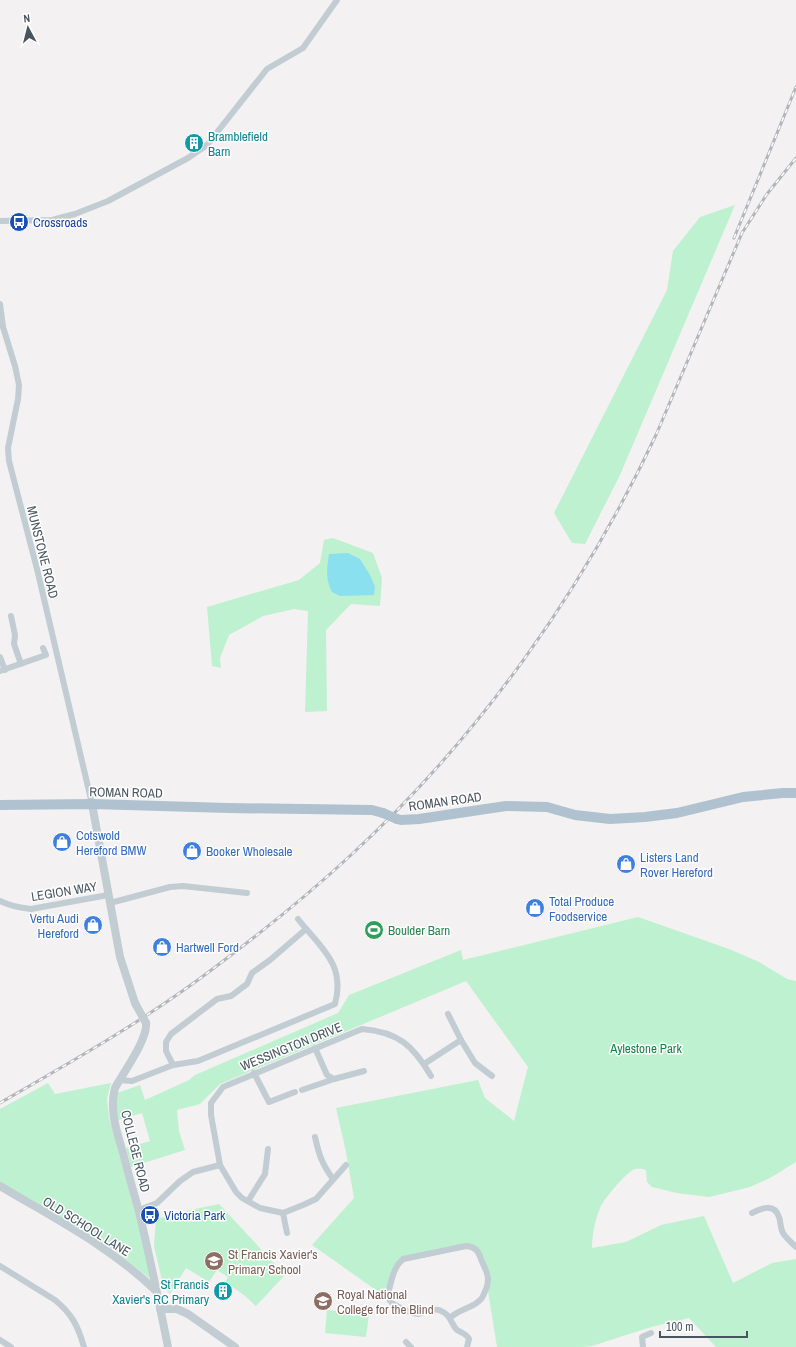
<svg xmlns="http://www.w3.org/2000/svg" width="796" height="1347" font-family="'Archivo Narrow',sans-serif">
	<rect width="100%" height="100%" fill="#f3f1f1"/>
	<g fill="#bef1cf">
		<polygon points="735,205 620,475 585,544 572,543 554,513 667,290 673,251 700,217"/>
		<polygon points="333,538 373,553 382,578 380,606 351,604 326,630 327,711 305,712 308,611 294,609 263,616 229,635 220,658 221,668 212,666 207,607 299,580 320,563 324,540"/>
		<path d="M638,917L729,949L759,962L787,979L796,981V1162L770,1178L750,1187L709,1197L677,1193L652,1187L647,1182L646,1170C642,1169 637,1168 633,1170C626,1173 603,1200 600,1208C595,1220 592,1235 592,1248L626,1242L661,1225L704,1216L733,1283L772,1263L796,1259V1347H716L689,1318L651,1327L592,1346L583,1347H497L487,1285L488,1279L473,1247L399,1263L388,1295H383L312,1245L354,1198L346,1152L336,1108L478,1080L485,1098L514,1121L528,1067L466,981L220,1084L200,1104L177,1110L179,1131L185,1150L131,1167L126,1148L150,1141L142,1113L118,1120L116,1106L117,1093L140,1085L145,1100L189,1080L195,1075L338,1013L349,995L461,950L463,960Z"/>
		<polygon points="48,1083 55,1094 111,1083 107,1098 109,1117 135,1212 151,1276 149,1278 119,1254 0,1182 0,1109"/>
		<polygon points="219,1204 285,1275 256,1306 244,1295 225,1282 228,1277 217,1270 209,1282 186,1268 170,1294 163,1285 154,1246 156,1219 186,1211"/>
		<polygon points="327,1310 369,1314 366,1337 325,1333"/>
	</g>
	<path fill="#8ae0ef" d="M348,553L360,559L370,575L375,587L374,595L340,596L332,592C325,578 327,569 329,554Z"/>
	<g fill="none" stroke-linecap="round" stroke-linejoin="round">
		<g stroke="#c1ccd3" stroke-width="6">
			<polyline points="0,221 52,220 75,214 108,201 188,158 207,145 267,69 303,48 337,0"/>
			<polyline points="0,304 3,327 15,366 19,385 18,399 8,448 9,461 37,569 92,804"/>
			<polyline points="11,616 15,635 14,644 21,664"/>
			<polyline points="0,657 5,670"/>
			<polyline points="0,671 46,655 43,648"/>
			<path d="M0,901C10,906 20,908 31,909L108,895"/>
			<polyline points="110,903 170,887 183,886 247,893"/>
			<polyline points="461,1040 475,1063 492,1076"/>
			<polyline points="315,1048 327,1075 334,1079 364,1071"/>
			<polyline points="424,1064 461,1040 448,1014"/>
			<polyline points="173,1065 166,1051 166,1042 171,1034 217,999 231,996 247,984 252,973 270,960 306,929"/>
			<polyline points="254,1073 269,1102 295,1092"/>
			<path d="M119,1080L132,1081L173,1065L198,1061L335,1004C346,964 320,947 298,919"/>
			<polyline points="302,1090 334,1079"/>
			<path d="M315,1137C319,1155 322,1164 333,1179"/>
			<path d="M220,1165L211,1115V1103L223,1087L362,1029C398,1032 413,1045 431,1076"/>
			<polyline points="248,1201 265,1174 268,1149"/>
			<polyline points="139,1210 157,1203 180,1181 193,1172 220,1165 236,1192 242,1198 260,1208 283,1213 303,1205 316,1199 346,1165"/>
			<polyline points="283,1213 287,1233"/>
			<path d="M752,1213C762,1208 774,1203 779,1217C781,1222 780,1228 783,1233C786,1238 792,1243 796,1247"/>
			<path d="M0,1266L55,1300C72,1314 78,1326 84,1347"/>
			<path d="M450,1318C459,1309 473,1308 480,1300C483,1298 484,1293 486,1289C488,1284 489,1279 487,1274C486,1269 483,1265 481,1259C479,1252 475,1246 466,1246L403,1259C394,1267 393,1275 390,1286C389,1290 387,1295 389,1299C390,1304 412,1314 418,1314C425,1313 433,1308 439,1310C452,1315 450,1323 457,1330C462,1333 467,1334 469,1339L467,1347"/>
			<polyline points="0,1340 11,1347"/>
			<polyline points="406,1342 411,1347"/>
			<polyline points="643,1347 642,1337 651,1333"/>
		</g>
		<g stroke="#c1ccd3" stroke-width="8">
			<polyline points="92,804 120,957 135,1003"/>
			<path d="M146,1023C148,1039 123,1073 115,1088C109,1110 117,1132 123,1153C128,1173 134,1193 139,1212C150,1257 159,1302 168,1347"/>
			<path d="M0,1186C54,1218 111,1247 156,1291"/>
			<polyline points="160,1309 177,1309 188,1314 235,1347"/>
		</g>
		<g stroke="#b0c2d0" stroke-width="10">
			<polyline points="0,805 92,804 228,808 372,810 383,813"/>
			<polyline points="397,819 401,820 419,819 506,806 547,807 575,815 610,819 645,817 677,813 743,797 783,793 796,793"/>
		</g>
		<defs>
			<g id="rail">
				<polyline points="734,238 796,87"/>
				<path d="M0,1103C73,1061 147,1019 214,968C262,932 308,895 351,855C479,737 582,592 656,435L742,233L767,194L796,158"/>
			</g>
		</defs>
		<use href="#rail" stroke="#b2b6bb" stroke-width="3"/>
		<use href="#rail" stroke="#fff" stroke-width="1.5" stroke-dasharray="4.5" stroke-linecap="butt"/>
		<polyline stroke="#c1ccd3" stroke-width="8" points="135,1003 146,1023"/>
		<polyline stroke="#b0c2d0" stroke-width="10" points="383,813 397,819"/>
	</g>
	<defs>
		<symbol id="building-disc" viewBox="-11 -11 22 22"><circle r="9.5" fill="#0f9aa8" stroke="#fff"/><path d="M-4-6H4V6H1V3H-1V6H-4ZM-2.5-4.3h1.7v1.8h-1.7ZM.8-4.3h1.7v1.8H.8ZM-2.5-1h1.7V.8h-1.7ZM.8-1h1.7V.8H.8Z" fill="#fff"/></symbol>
		<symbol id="bus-disc" viewBox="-11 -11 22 22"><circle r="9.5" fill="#1a4fb4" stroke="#fff"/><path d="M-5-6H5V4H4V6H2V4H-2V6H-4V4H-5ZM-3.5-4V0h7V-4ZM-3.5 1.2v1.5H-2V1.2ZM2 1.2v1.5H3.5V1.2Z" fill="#fff"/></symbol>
		<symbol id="shop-disc" viewBox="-11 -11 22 22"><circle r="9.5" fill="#3f7fe0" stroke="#fff"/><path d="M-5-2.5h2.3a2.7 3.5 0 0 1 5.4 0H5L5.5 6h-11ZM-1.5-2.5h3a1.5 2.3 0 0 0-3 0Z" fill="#fff"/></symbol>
		<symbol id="stadium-disc" viewBox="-11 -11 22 22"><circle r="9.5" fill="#2e9e5b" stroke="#fff"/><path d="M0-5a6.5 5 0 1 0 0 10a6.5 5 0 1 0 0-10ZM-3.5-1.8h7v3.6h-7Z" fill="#fff"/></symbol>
		<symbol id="school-disc" viewBox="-11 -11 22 22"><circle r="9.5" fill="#8d6e63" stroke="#fff"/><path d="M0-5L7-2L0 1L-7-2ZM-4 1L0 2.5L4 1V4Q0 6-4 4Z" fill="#fff"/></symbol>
		<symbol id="university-disc" viewBox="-11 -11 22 22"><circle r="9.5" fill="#8d6e63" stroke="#fff"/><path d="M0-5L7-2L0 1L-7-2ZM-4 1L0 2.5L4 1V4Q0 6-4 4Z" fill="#fff"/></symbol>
	</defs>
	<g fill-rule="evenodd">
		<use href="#building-disc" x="183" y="132" width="22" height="22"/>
		<use href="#bus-disc" x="8" y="211" width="22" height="22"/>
		<use href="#shop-disc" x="51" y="831" width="22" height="22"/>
		<use href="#shop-disc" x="181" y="840" width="22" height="22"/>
		<use href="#shop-disc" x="615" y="853" width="22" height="22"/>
		<use href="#shop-disc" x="524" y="897" width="22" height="22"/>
		<use href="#shop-disc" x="82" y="914" width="22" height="22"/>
		<use href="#stadium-disc" x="363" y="919" width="22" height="22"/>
		<use href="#shop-disc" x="151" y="936" width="22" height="22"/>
		<use href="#bus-disc" x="139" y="1204" width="22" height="22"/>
		<use href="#school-disc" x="203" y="1250" width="22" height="22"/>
		<use href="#building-disc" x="212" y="1280" width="22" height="22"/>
		<use href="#university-disc" x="312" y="1290" width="22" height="22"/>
	</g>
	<g text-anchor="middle" stroke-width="3" stroke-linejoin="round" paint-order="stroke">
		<g font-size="13" fill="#0d838f" stroke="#fff" text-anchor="start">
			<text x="208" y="141">Bramblefield<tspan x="208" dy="15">Barn</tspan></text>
			<text x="209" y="1289" text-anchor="end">St Francis<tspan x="209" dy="15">Xavier's RC Primary</tspan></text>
		</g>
		<g font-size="13" fill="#164399" stroke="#fff" text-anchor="start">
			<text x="33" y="227">Crossroads</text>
			<text x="164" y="1220">Victoria Park</text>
		</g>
		<g font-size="13" fill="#48555f" stroke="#fff">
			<text transform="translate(43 552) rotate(76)" y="5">MUNSTONE ROAD</text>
			<text transform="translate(126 792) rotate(1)" y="5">ROMAN ROAD</text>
			<text transform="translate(445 801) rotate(-8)" y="5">ROMAN ROAD</text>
			<text transform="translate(64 891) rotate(-9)" y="5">LEGION WAY</text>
			<text transform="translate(291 1046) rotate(-22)" y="5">WESSINGTON DRIVE</text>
			<text transform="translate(136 1151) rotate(76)" y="5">COLLEGE ROAD</text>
			<text transform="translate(87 1226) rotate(32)" y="5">OLD SCHOOL LANE</text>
		</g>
		<g font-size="13" fill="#366cbe" stroke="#fff" text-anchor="start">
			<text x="76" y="840">Cotswold<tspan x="76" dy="15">Hereford BMW</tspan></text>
			<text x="206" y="856">Booker Wholesale</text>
			<text x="640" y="862">Listers Land<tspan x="640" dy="15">Rover Hereford</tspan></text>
			<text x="549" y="906">Total Produce<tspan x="549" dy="15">Foodservice</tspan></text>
			<text x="79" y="923" text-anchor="end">Vertu Audi<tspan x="79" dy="15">Hereford</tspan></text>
			<text x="176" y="952">Hartwell Ford</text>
		</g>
		<g font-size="13" fill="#27864d" stroke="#fff" text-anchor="start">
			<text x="388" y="935">Boulder Barn</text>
		</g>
		<g font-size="13" fill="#148446" stroke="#fff">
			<text x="646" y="1053">Aylestone Park</text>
		</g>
		<g font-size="13" fill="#785e54" stroke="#fff" text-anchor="start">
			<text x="228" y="1259">St Francis Xavier's<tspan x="228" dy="15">Primary School</tspan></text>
			<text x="337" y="1299">Royal National<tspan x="337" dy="15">College for the Blind</tspan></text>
		</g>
	</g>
	<g transform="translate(28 28) rotate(353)" stroke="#ffffff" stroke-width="3" paint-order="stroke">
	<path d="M0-3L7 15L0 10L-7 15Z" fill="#48555f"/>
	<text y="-6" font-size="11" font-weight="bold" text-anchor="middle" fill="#48555f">N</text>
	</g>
	<path d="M660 1331v6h87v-6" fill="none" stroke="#48555f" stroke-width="2"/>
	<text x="666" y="1331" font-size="12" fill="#48555f" stroke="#ffffff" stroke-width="3" paint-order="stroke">100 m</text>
</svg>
